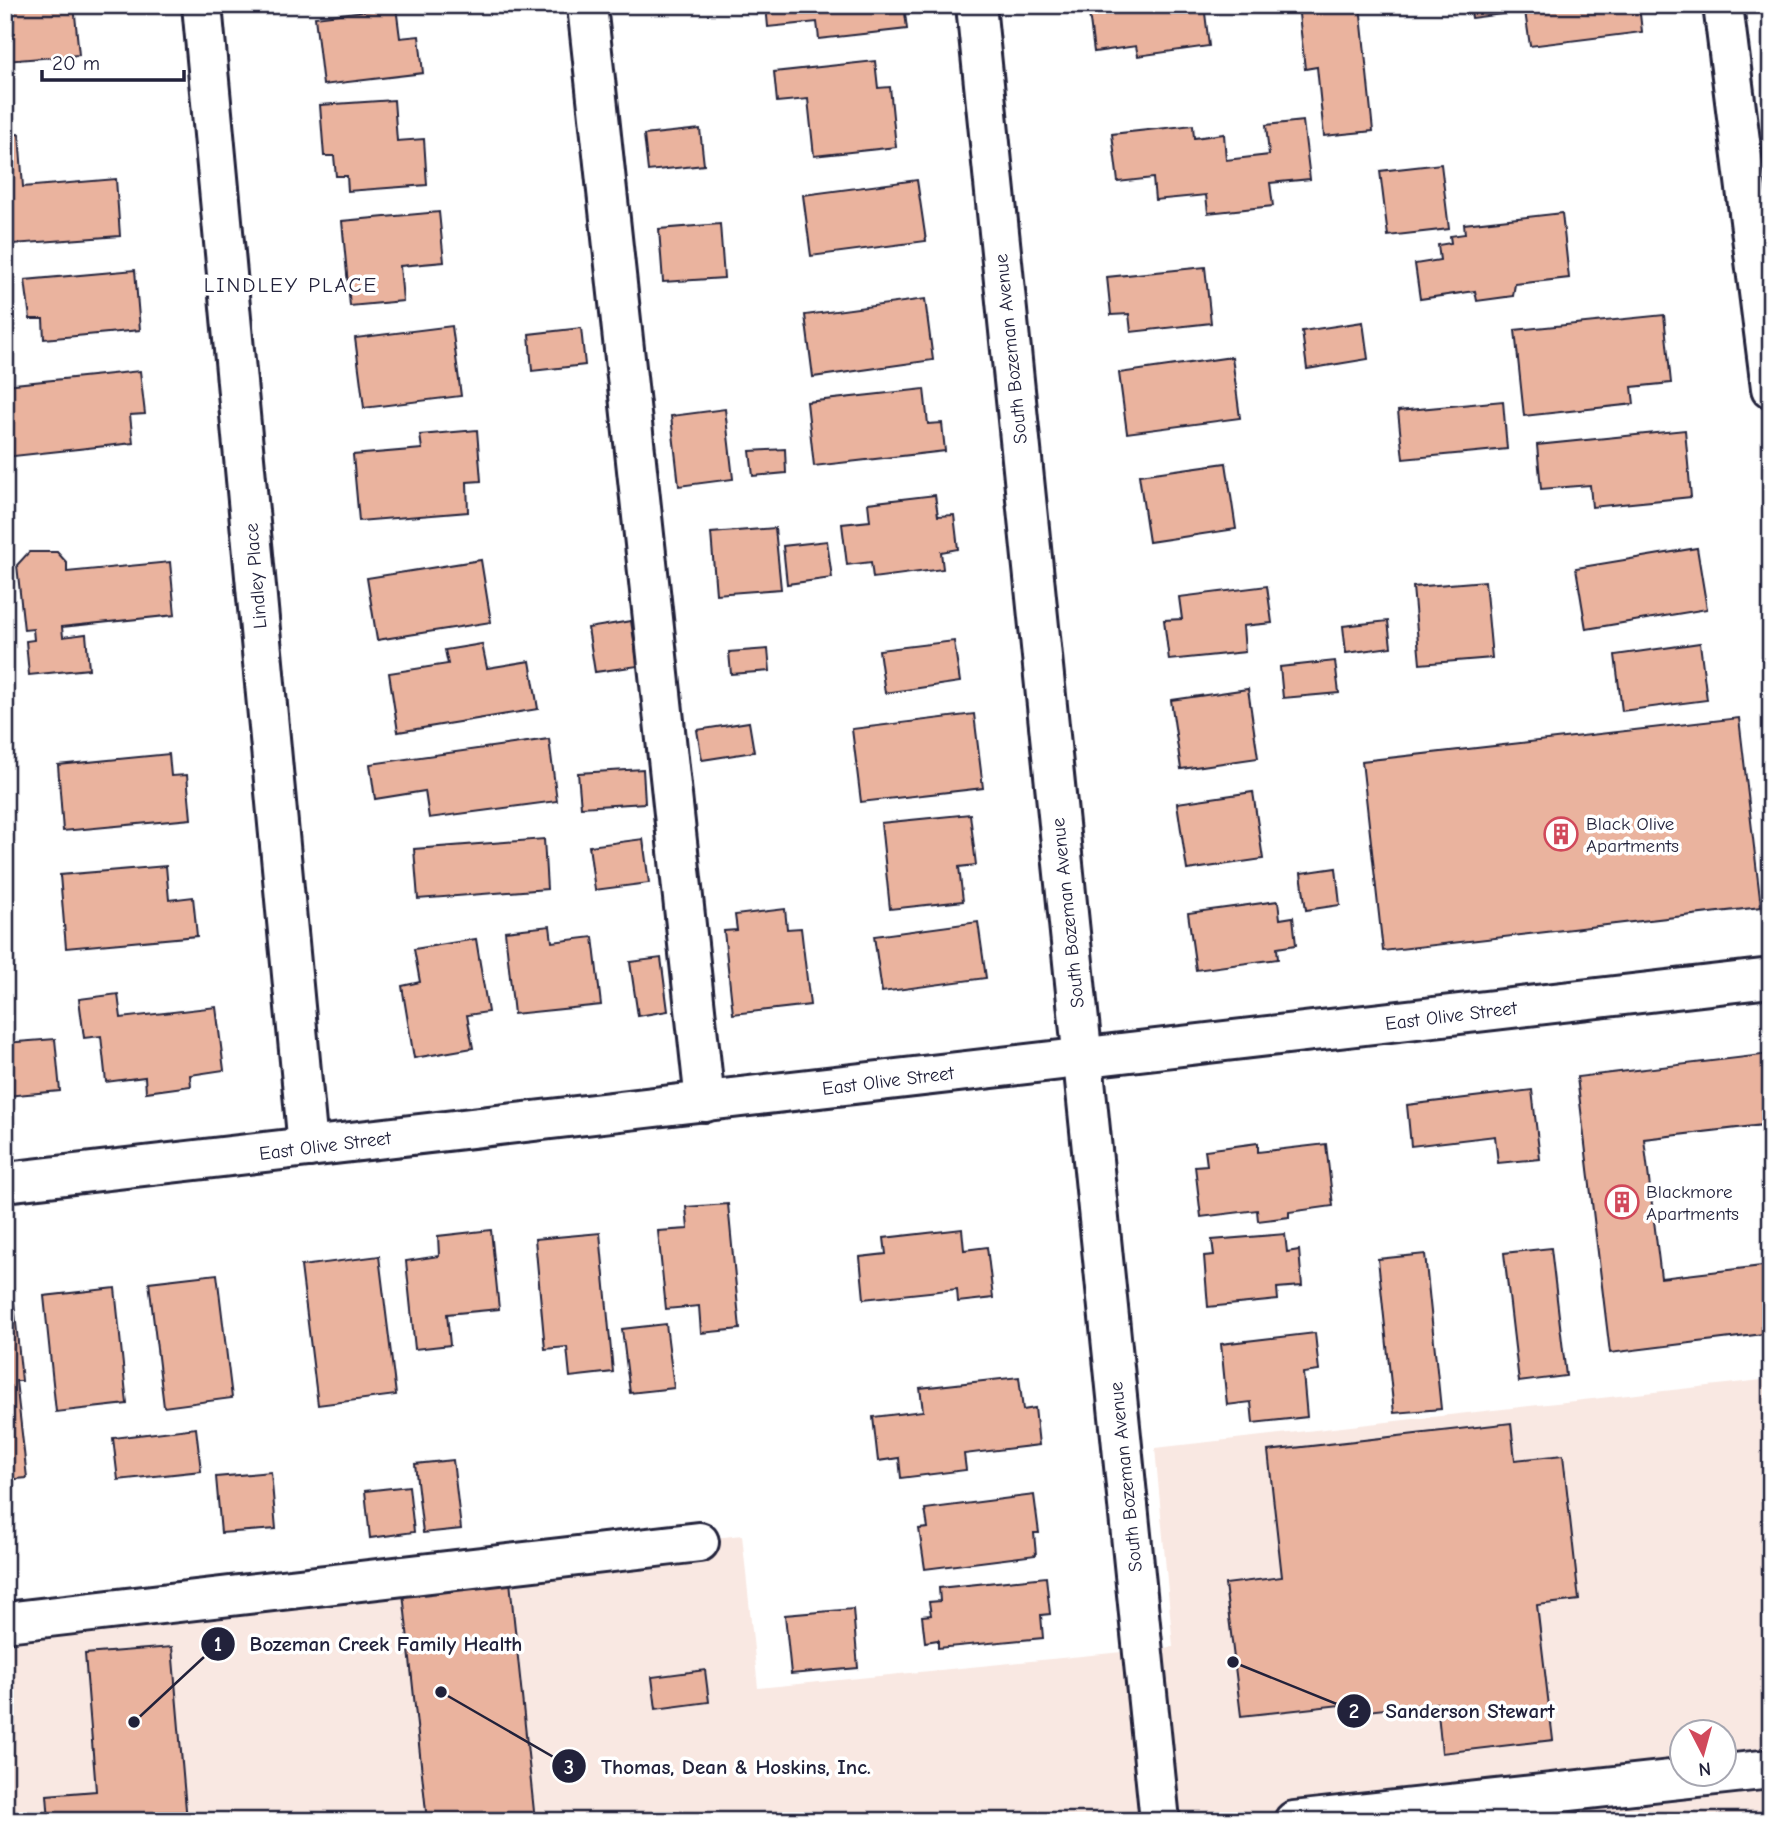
<svg xmlns="http://www.w3.org/2000/svg" width="1776" height="1826" font-family="'Comic Neue',sans-serif">
	<rect width="100%" height="100%" fill="#fff"/>
	<filter id="ink" filterUnits="userSpaceOnUse"><feTurbulence type="fractalNoise" baseFrequency=".0143" numOctaves="2"/><feDisplacementMap in="SourceGraphic" scale="14" xChannelSelector="R" yChannelSelector="G"/><feConvolveMatrix kernelMatrix="1 2 1 2 8 2 1 2 1" color-interpolation-filters="sRGB"/></filter>
	<g filter="url(#ink)">
		<path fill="#f9e8e2" fill-rule="evenodd" d="M1771,1379V1821H5V1616L742,1535L758,1688L1173,1647L1155,1448ZM1682,1731H1724V1773H1682Z"/>
		<g fill="#eab39e" stroke="#22223b" stroke-width="2">
			<polygon points="5,5 74,5 79,55 5,61"/>
			<polygon points="766,5 904,5 907,29 819,39 817,22 768,27"/>
			<polygon points="1088,5 1204,5 1209,46 1138,56 1136,46 1094,52"/>
			<polygon points="1298,5 1360,5 1373,131 1324,136 1317,67 1305,69"/>
			<polygon points="1470,5 1639,5 1642,32 1530,46 1525,11 1472,18"/>
			<polygon points="396,7 400,38 419,36 423,73 323,85 315,17"/>
			<polygon points="875,61 878,88 890,87 896,147 814,156 808,99 777,102 774,72"/>
			<polygon points="394,100 397,141 424,139 427,185 348,191 347,176 336,176 334,156 324,156 320,105"/>
			<polygon points="1303,121 1310,179 1270,183 1273,206 1208,213 1206,195 1155,200 1153,178 1118,182 1112,134 1193,125 1194,138 1224,134 1226,160 1269,155 1266,125"/>
			<polygon points="700,129 704,165 648,171 644,135"/>
			<polygon points="19,134 23,187 116,179 120,236 13,244 11,217 5,218 5,135"/>
			<polygon points="1441,164 1449,229 1388,236 1380,171"/>
			<polygon points="917,180 926,241 811,256 803,195"/>
			<polygon points="439,212 444,262 400,266 403,301 350,306 342,221"/>
			<polygon points="1562,213 1569,278 1515,284 1513,296 1477,301 1475,291 1420,299 1415,264 1440,260 1438,245 1451,243 1450,236 1465,234 1464,224"/>
			<polygon points="720,224 724,278 663,282 659,229"/>
			<polygon points="1205,267 1211,323 1131,332 1129,314 1111,315 1107,277"/>
			<polygon points="135,270 140,330 44,339 43,319 30,319 25,280"/>
			<polygon points="925,299 933,360 813,377 805,315"/>
			<polygon points="1664,315 1671,383 1632,387 1634,404 1524,416 1515,330"/>
			<polygon points="1363,322 1368,359 1307,369 1302,331"/>
			<polygon points="452,326 461,396 364,408 355,338"/>
			<polygon points="581,328 585,365 532,371 529,334"/>
			<polygon points="1232,357 1240,418 1127,433 1119,373"/>
			<polygon points="140,371 145,414 130,415 133,443 5,457 5,385"/>
			<polygon points="924,389 928,424 942,423 945,451 814,466 807,402"/>
			<polygon points="1503,401 1507,449 1403,459 1398,411"/>
			<polygon points="725,409 733,479 679,486 671,416"/>
			<polygon points="477,430 481,481 467,482 468,512 359,521 353,455 422,449 420,435"/>
			<polygon points="1685,430 1691,497 1592,507 1590,485 1541,489 1537,445"/>
			<polygon points="785,449 786,473 753,476 750,451"/>
			<polygon points="1226,463 1236,529 1149,542 1139,475"/>
			<polygon points="935,495 938,516 954,515 958,549 941,552 943,569 873,578 871,562 847,565 842,524 870,521 868,503"/>
			<polygon points="775,528 781,589 716,594 711,533"/>
			<polygon points="827,541 832,578 787,584 783,546"/>
			<polygon points="1697,548 1707,609 1586,629 1576,568"/>
			<polygon points="29,552 57,552 67,563 67,572 170,562 175,615 62,627 63,637 86,634 89,669 29,675 26,641 34,640 33,629 24,630 17,565"/>
			<polygon points="481,560 491,622 377,640 367,578"/>
			<polygon points="1485,581 1492,658 1420,664 1413,587"/>
			<polygon points="1267,586 1272,623 1243,626 1245,652 1169,660 1164,620 1182,619 1179,597"/>
			<polygon points="631,621 638,666 595,672 588,628"/>
			<polygon points="1388,621 1391,647 1346,653 1343,626"/>
			<polygon points="954,641 960,682 885,693 879,650"/>
			<polygon points="1700,643 1707,700 1622,711 1615,655"/>
			<polygon points="482,644 487,668 530,661 538,709 398,732 389,673 448,664 445,650"/>
			<polygon points="768,649 770,671 731,674 729,652"/>
			<polygon points="1335,661 1339,693 1283,698 1280,667"/>
			<polygon points="1248,689 1258,758 1181,769 1171,700"/>
			<polygon points="974,714 983,788 861,802 852,729"/>
			<polygon points="1739,718 1761,907 1383,951 1362,761"/>
			<polygon points="749,722 754,752 702,760 697,730"/>
			<polygon points="549,739 557,801 429,818 425,791 375,799 370,764"/>
			<polygon points="169,754 171,776 187,775 191,819 63,831 58,765"/>
			<polygon points="643,769 645,803 581,807 578,773"/>
			<polygon points="1253,792 1263,859 1187,870 1177,803"/>
			<polygon points="970,814 976,865 959,867 963,901 890,909 881,823"/>
			<polygon points="544,839 547,889 418,899 414,849"/>
			<polygon points="643,839 649,883 595,890 589,846"/>
			<polygon points="166,866 169,900 193,897 197,936 66,948 60,875"/>
			<polygon points="1336,868 1340,905 1306,910 1301,873"/>
			<polygon points="1278,901 1280,919 1293,917 1296,945 1277,948 1278,959 1196,970 1188,913"/>
			<polygon points="785,909 787,929 801,928 810,1005 733,1014 724,931 737,930 735,915"/>
			<polygon points="978,922 986,978 882,992 874,936"/>
			<polygon points="550,926 552,942 593,937 601,1005 514,1014 505,931"/>
			<polygon points="476,939 488,1012 467,1015 473,1048 414,1058 402,986 420,982 414,949"/>
			<polygon points="661,958 668,1011 638,1016 630,962"/>
			<polygon points="118,994 121,1018 216,1007 224,1070 190,1075 191,1086 146,1092 145,1077 106,1082 101,1036 84,1038 79,999"/>
			<polygon points="55,1039 60,1091 6,1096 5,1043"/>
			<polygon points="1770,1054 1771,1124 1644,1139 1661,1278 1771,1265 1771,1333 1610,1353 1577,1077"/>
			<polygon points="1532,1090 1540,1159 1498,1163 1495,1136 1411,1146 1407,1105"/>
			<polygon points="1258,1143 1258,1152 1326,1144 1333,1206 1289,1212 1289,1217 1258,1221 1257,1210 1201,1217 1195,1166 1207,1165 1205,1150"/>
			<polygon points="728,1204 740,1329 701,1333 699,1306 666,1309 658,1231 688,1229 686,1207"/>
			<polygon points="962,1229 964,1250 987,1247 993,1298 958,1302 957,1289 864,1299 860,1257 886,1254 884,1238"/>
			<polygon points="491,1230 499,1309 447,1314 450,1345 415,1349 406,1261 439,1256 438,1236"/>
			<polygon points="600,1233 613,1372 570,1377 567,1347 545,1349 535,1239"/>
			<polygon points="1285,1234 1287,1252 1299,1250 1302,1286 1277,1288 1278,1300 1208,1307 1204,1256 1214,1255 1212,1240"/>
			<polygon points="1551,1248 1566,1376 1519,1382 1504,1253"/>
			<polygon points="1425,1254 1441,1409 1394,1413 1378,1259"/>
			<polygon points="379,1256 396,1395 318,1405 301,1266"/>
			<polygon points="217,1274 232,1398 164,1407 149,1282"/>
			<polygon points="115,1288 127,1404 56,1412 44,1296"/>
			<polygon points="14,1303 22,1381 16,1381 27,1478 5,1480 5,1304"/>
			<polygon points="666,1324 674,1388 630,1393 622,1329"/>
			<polygon points="1315,1333 1319,1371 1303,1373 1307,1417 1253,1423 1251,1402 1227,1405 1221,1344"/>
			<polygon points="1019,1377 1023,1410 1035,1408 1039,1445 964,1454 966,1470 901,1478 899,1458 878,1461 873,1417 923,1411 920,1388"/>
			<polygon points="1511,1423 1515,1460 1563,1455 1579,1600 1537,1605 1553,1740 1442,1753 1437,1703 1350,1713 1349,1704 1241,1716 1225,1584 1282,1577 1268,1451"/>
			<polygon points="196,1428 201,1471 118,1480 113,1438"/>
			<polygon points="453,1460 461,1529 423,1533 415,1464"/>
			<polygon points="271,1472 276,1529 221,1533 216,1477"/>
			<polygon points="409,1486 414,1532 370,1538 365,1491"/>
			<polygon points="1034,1495 1039,1533 1034,1533 1036,1555 925,1569 919,1529 928,1528 925,1509"/>
			<polygon points="509,1572 535,1821 427,1821 402,1583"/>
			<polygon points="1046,1577 1050,1614 1041,1615 1043,1638 938,1648 938,1640 925,1642 922,1616 931,1615 929,1602 940,1601 939,1588"/>
			<polygon points="853,1609 858,1668 791,1674 785,1615"/>
			<polygon points="172,1647 187,1821 49,1821 47,1795 96,1791 85,1654"/>
			<polygon points="705,1670 709,1702 656,1709 652,1677"/>
		</g>
		<g fill="none" stroke-linecap="round" stroke-linejoin="round">
			<defs>
				<g id="minor">
					<polyline points="202,5 308,1147"/>
					<polyline points="587,5 705,1102"/>
					<polyline points="976,5 1160,1821"/>
					<polyline points="1723,5 1771,388"/>
					<polyline points="5,1182 1771,978"/>
					<polyline points="5,1622 699,1542"/>
					<polyline points="1294,1821 1771,1769"/>
				</g>
			</defs>
			<use href="#minor" stroke="#22223b" stroke-width="44"/>
			<use href="#minor" stroke="#fff" stroke-width="38"/>
		</g>
	</g>
	<defs>
		<symbol id="building-ring" viewBox="-11 -11 22 22"><circle r="9.5" fill="#fff" stroke="#d1495b" stroke-width="1.5"/><path d="M-4-6H4V6H1V3H-1V6H-4ZM-2.5-4.3h1.7v1.8h-1.7ZM.8-4.3h1.7v1.8H.8ZM-2.5-1h1.7V.8h-1.7ZM.8-1h1.7V.8H.8Z" fill="#d1495b"/></symbol>
	</defs>
	<g fill-rule="evenodd">
		<use href="#building-ring" x="1542" y="815" width="38" height="38"/>
		<use href="#building-ring" x="1603" y="1183" width="38" height="38"/>
	</g>
	<g text-anchor="middle" stroke-width="7" stroke-linejoin="round" paint-order="stroke">
		<g font-size="19" fill="#22223b" stroke="#fff">
			<text transform="translate(1010 349) rotate(-96)" y="7">South Bozeman Avenue</text>
			<text transform="translate(255 576) rotate(-95)" y="7">Lindley Place</text>
			<text transform="translate(1067 913) rotate(-96)" y="7">South Bozeman Avenue</text>
			<text transform="translate(1451 1015) rotate(-7)" y="7">East Olive Street</text>
			<text transform="translate(888 1080) rotate(-7)" y="7">East Olive Street</text>
			<text transform="translate(325 1145) rotate(-7)" y="7">East Olive Street</text>
			<text transform="translate(1125 1477) rotate(-96)" y="7">South Bozeman Avenue</text>
		</g>
		<g font-size="19" fill="#22223b" stroke="#fff" text-anchor="start">
			<text x="1586" y="830">Black Olive<tspan x="1586" dy="22">Apartments</tspan></text>
			<text x="1646" y="1198">Blackmore<tspan x="1646" dy="22">Apartments</tspan></text>
		</g>
		<g font-size="21" letter-spacing="2" fill="#22223b" stroke="#fff">
			<text x="291" y="292">LINDLEY PLACE</text>
		</g>
	</g>
	<path fill="none" stroke="#22223b" stroke-width="2.5" d="M134 1722L218 1644M1233 1662L1354 1711M441 1692L569 1766"/>
	<g fill="#22223b" stroke="#fff" stroke-width="2.5">
		<circle cx="134" cy="1722" r="7"/>
		<circle cx="1233" cy="1662" r="7"/>
		<circle cx="441" cy="1692" r="7"/>
		<circle cx="218" cy="1644" r="18"/>
		<circle cx="1354" cy="1711" r="18"/>
		<circle cx="569" cy="1766" r="18"/>
	</g>
	<g font-size="21" text-anchor="middle" font-weight="bold" fill="#fff">
		<text x="218" y="1651">1</text>
		<text x="1354" y="1718">2</text>
		<text x="569" y="1774">3</text>
	</g>
	<g font-size="21" text-anchor="middle" font-weight="bold" fill="#22223b" stroke="#fff" stroke-width="7" stroke-linejoin="round" paint-order="stroke">
		<text x="386" y="1651">Bozeman Creek Family Health</text>
		<text x="1470" y="1718">Sanderson Stewart</text>
		<text x="736" y="1774">Thomas, Dean &amp; Hoskins, Inc.</text>
	</g>
	<rect width="1776" height="1826" fill="none" stroke="#fff" stroke-width="28"/>
	<rect x="14" y="14" width="1748" height="1798" fill="none" stroke="#22223b" stroke-width="2.5" filter="url(#ink)"/>
	<g transform="translate(1703 1753) rotate(174)"><circle r="33" fill="#ffffff" stroke="#a7a7b1" stroke-width="2"/>
	<path d="M0-5L12 26L0 18L-12 26Z" fill="#d1495b"/>
	<text y="-10" font-size="19" font-weight="bold" text-anchor="middle" fill="#22223b">N</text>
	</g>
	<path d="M42 70v10h142v-10" fill="none" stroke="#22223b" stroke-width="3.5"/>
	<text x="52" y="70" font-size="21" fill="#22223b" stroke="#ffffff" stroke-width="5" paint-order="stroke">20 m</text>
</svg>
